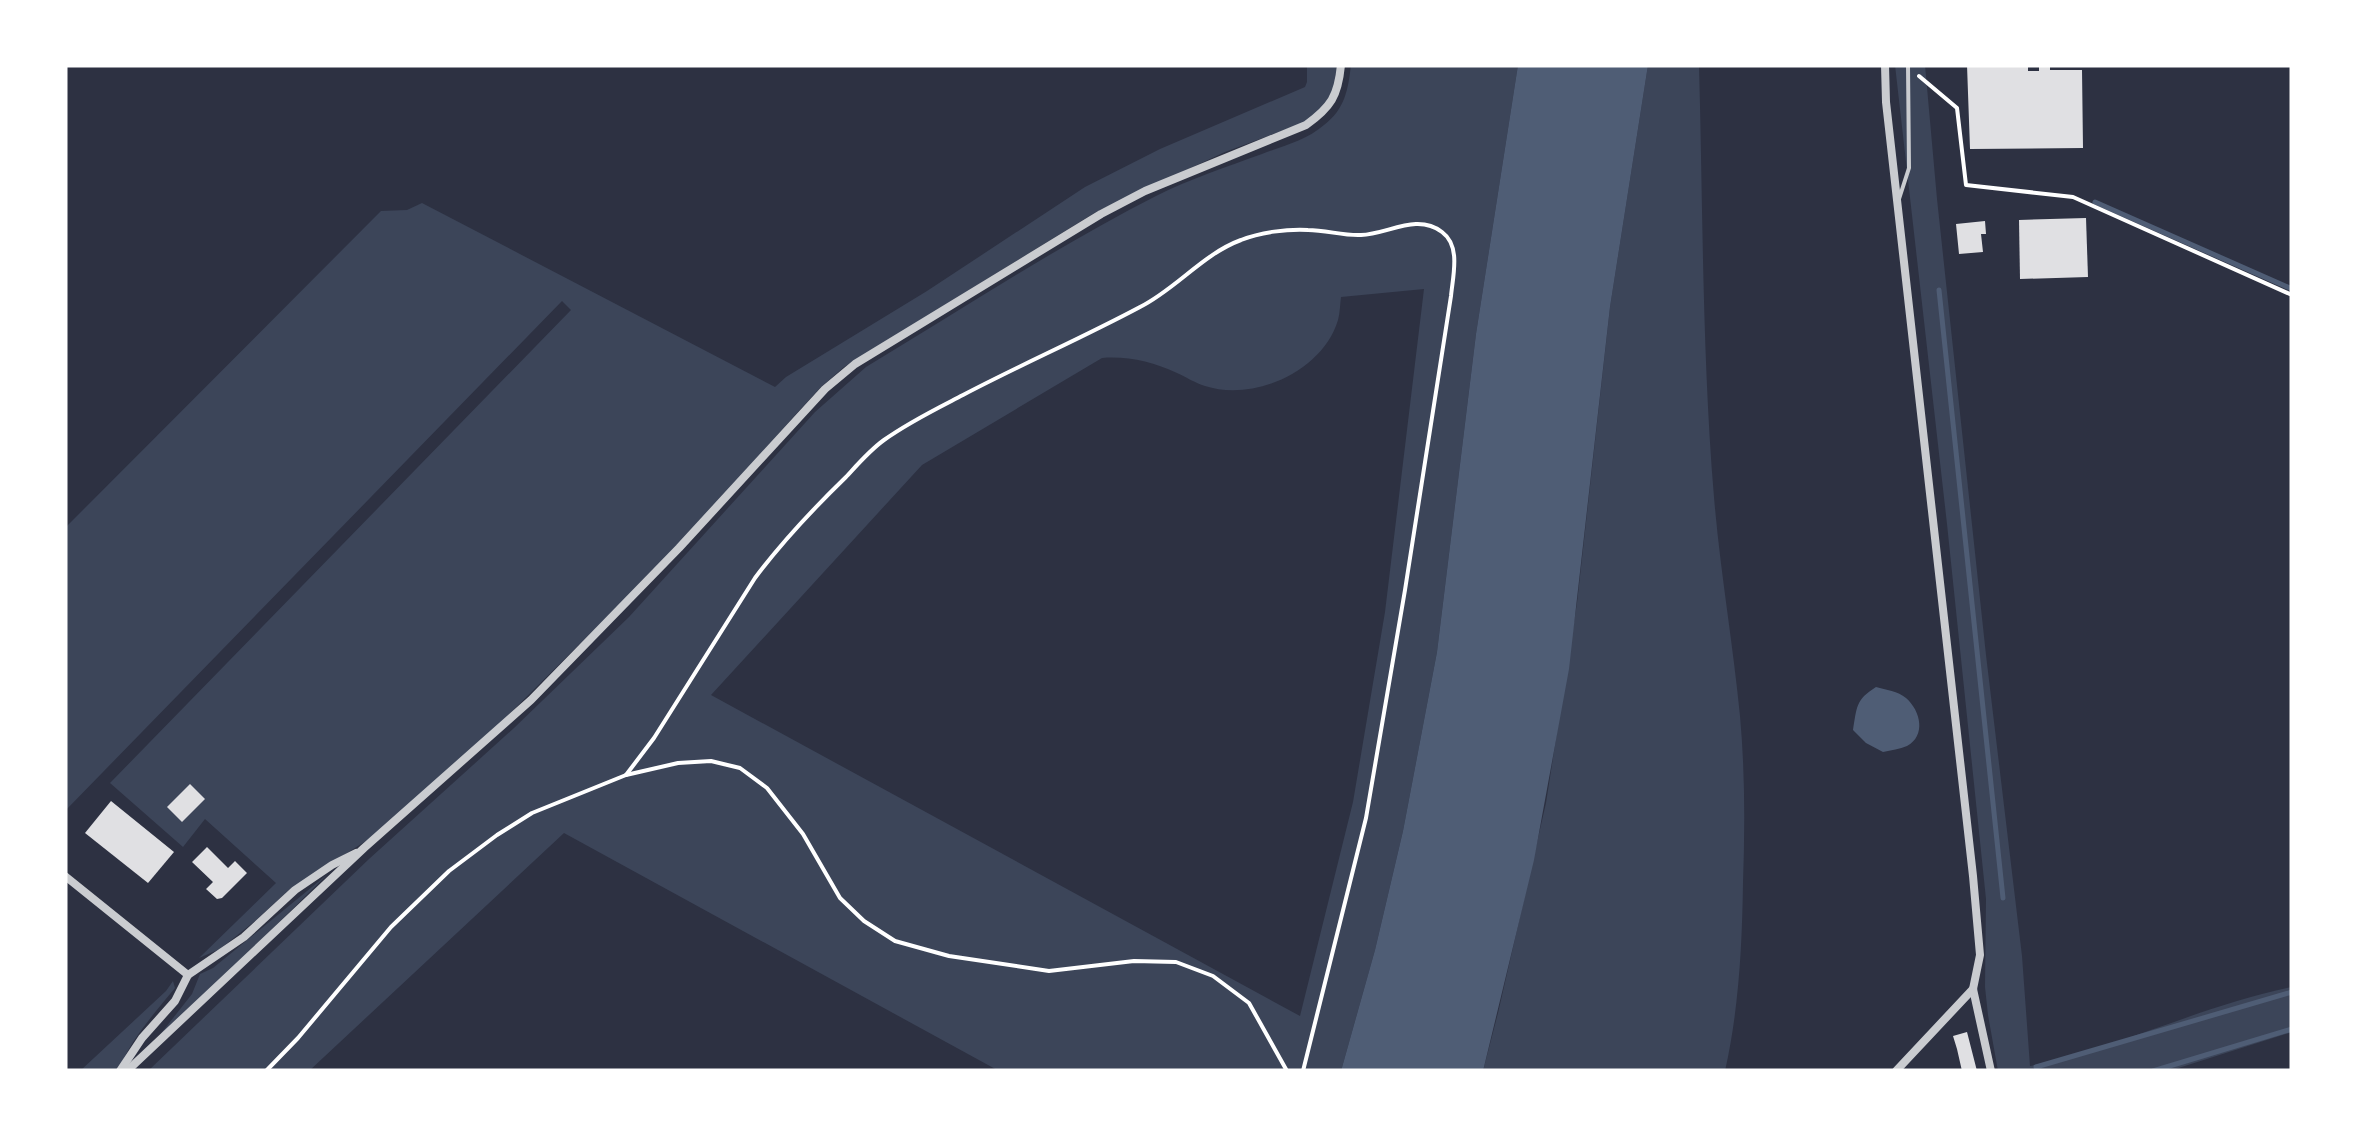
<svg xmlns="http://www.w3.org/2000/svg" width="2357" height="1136" font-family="'Roboto Serif',serif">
	<rect width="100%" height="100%" fill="#2d3142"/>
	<g fill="#3c4559" fill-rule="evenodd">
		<polygon points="1307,65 1340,65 1332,98 1308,121 1225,152 1096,212 844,367 821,387 796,414 686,538 477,746 380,832 289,890 255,921 220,949 199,958 276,883 205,819 183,847 110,783 571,310 562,301 65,811 65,528 381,211 407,210 422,203 775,387 786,377 927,291 1085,187 1160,149 1305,87 1307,82"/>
		<path d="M1351,65H1518L1476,334L1437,652L1403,831L1375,950L1341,1071H999L564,833L309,1071H148L369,859L514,728L629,617L815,412L866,367C962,309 1056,247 1156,196C1190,179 1226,167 1262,154C1283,146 1307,140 1324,125C1345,109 1348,90 1351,65ZM1424,289L1385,612L1353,802L1300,1016L711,695L922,465L1102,358C1128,356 1153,362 1177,373C1186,377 1195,383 1205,386C1254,402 1323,371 1338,320C1340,313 1340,304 1341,297Z"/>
		<path d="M1648,65H1699C1703,209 1702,353 1714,497C1720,570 1733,643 1740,716C1745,771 1745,827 1743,883C1742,947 1739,1008 1725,1071H1483L1498,1013L1546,803L1577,603L1610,307Z"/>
		<path d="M1895,65H1925L1937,199L1986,655L2022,956L2030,1066C2119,1048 2203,1005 2292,987V1032L2169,1071H1998L1988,1015L1985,987L1986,899L1947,524Z"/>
		<polygon points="329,873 144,1055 192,994 200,974 213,968"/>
		<path d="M173,981L175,988C153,1015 131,1039 118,1071H80L166,991Z"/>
	</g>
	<g fill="#4f5d75">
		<polygon points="1518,65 1648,65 1610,307 1569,669 1534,860 1483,1071 1341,1071 1375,950 1403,831 1437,652 1476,334"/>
		<path d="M1876,687C1886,690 1898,691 1906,698C1921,711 1926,736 1907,746C1900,749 1891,750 1883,752L1866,743L1853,730C1857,708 1855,700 1876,687Z"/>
	</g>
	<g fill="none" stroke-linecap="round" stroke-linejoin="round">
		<g stroke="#4f5d75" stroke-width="5">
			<polyline points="2095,202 2292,289"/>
			<polyline points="1939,290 2003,898"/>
			<polyline points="2036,1067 2292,992"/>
			<polyline points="2153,1071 2292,1029"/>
		</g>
	</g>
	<g fill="#e0e0e3">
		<polygon points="1967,65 2028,65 2028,71 2039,71 2039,65 2050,65 2050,70 2082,70 2083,148 1970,149"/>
		<polygon points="2086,218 2088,277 2020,279 2019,220"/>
		<polygon points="1985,221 1986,234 1981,234 1983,252 1959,254 1956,224"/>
		<polygon points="190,784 205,799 182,822 167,807"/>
		<polygon points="111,801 174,852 148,883 85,833"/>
		<polygon points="207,847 228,868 235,861 247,873 222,898 217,899 206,889 213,882 192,862"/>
		<polygon points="1967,1032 1977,1071 1962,1071 1957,1049 1953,1036"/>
	</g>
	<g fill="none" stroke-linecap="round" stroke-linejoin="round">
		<g stroke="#fff" stroke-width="4">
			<polyline points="1919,76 1957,108 1966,185 2073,197 2292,295"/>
			<polyline points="626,775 678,763 711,761 740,768 767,788 803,834 840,898 864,921 895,941 949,956 1049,971 1134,961 1176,962 1213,976 1249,1003 1287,1071"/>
			<path d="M266,1071L298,1038L391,927L449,871L497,835L532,813L626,775L654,738L755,578C782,542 813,509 846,477C858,464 870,450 884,440C909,422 936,409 963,395C1022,364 1082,338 1140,307C1176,289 1203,254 1241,240C1261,232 1287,229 1308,230C1326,230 1344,236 1361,235C1388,234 1417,213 1442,232C1461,246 1453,275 1451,296L1405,590L1366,818L1303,1071"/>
		</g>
		<polyline stroke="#caccd0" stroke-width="4" points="1899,199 1909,168 1908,65"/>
		<g stroke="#caccd0" stroke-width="8">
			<polyline points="1885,65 1886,102 1973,876 1980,955 1973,989 1991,1071"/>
			<polyline points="65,876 188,975"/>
			<polyline points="120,1071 142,1038 175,1001 188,975 244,937 295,890 332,865 356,853"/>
			<path d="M127,1071L364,848L531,700L679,548L825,389L855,364L1101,214L1145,191L1306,125C1331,107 1338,96 1341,65"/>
			<polyline points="1896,1071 1973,989"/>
		</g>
	</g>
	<rect width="2357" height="1136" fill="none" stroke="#ffffff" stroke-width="135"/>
</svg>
